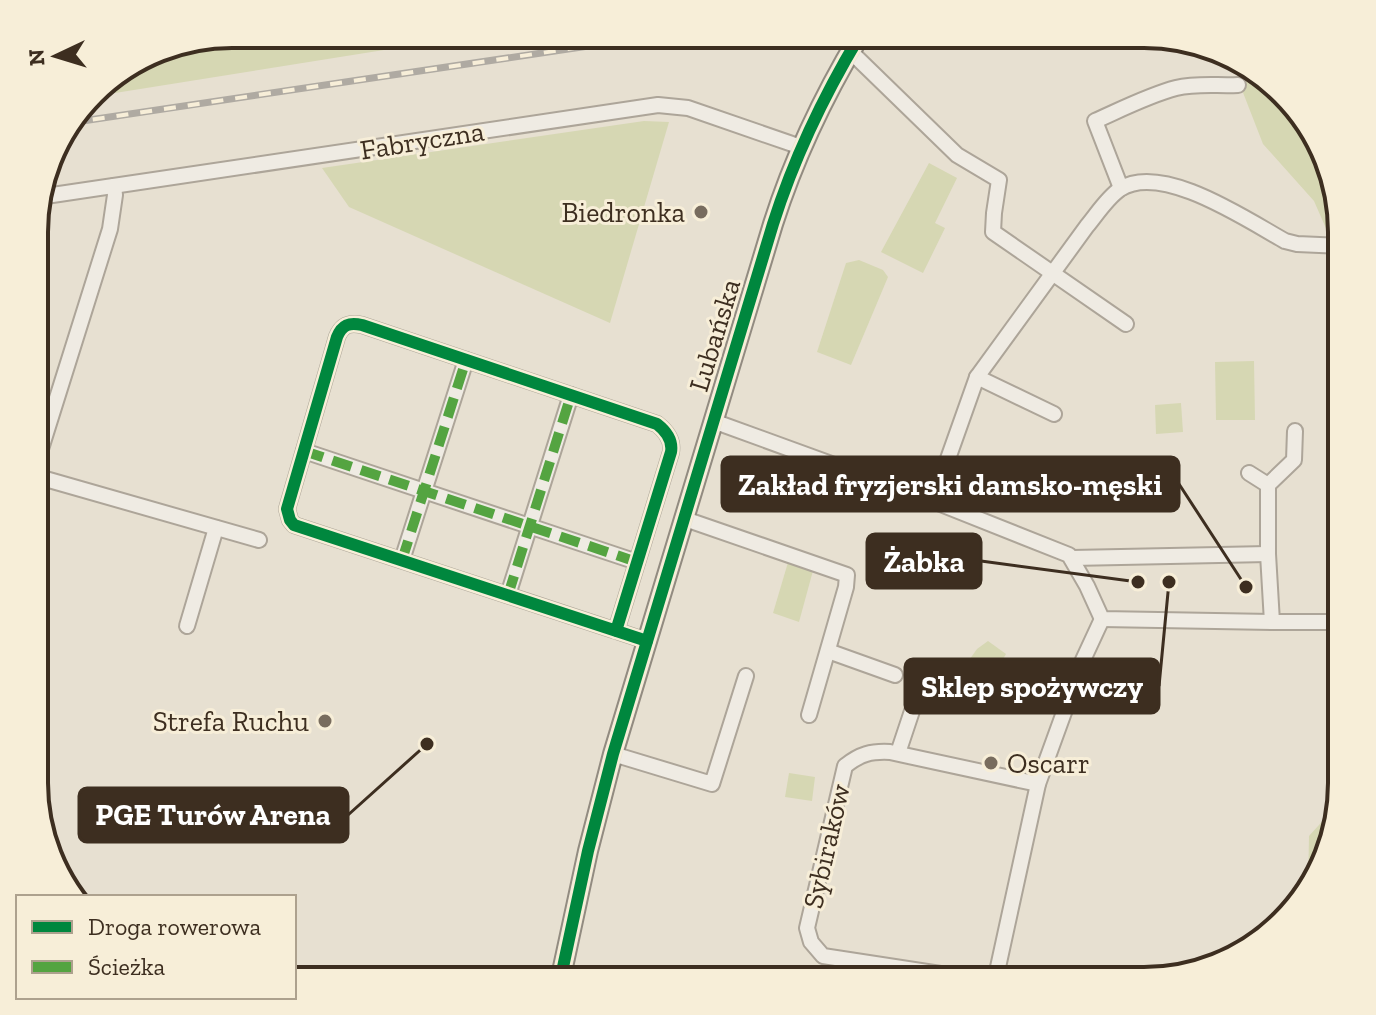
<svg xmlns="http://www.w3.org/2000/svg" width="1376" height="1015" font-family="'Zilla Slab',serif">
	<rect width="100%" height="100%" fill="#e7e0d1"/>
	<g fill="#d6d7b3">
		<polygon points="434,42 90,97 102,83 168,45"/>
		<polygon points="1243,63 1274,83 1322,145 1342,231 1342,544 1333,544 1328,233 1314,201 1263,144 1242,90"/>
		<polygon points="644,121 669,122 610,323 349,207 322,168"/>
		<polygon points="929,163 957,178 935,223 945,228 923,273 881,252"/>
		<polygon points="859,260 883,270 888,277 851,365 817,352 846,263"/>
		<polygon points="1254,361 1255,420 1216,420 1215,362"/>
		<polygon points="1181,403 1183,432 1156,434 1155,405"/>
		<polygon points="789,559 814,567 799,622 773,613"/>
		<polygon points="988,641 1006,654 989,683 981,686 969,672 967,663 977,649"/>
		<polygon points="1342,696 1342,797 1327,859 1308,890 1309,836 1328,815 1328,697"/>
		<polygon points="789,773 815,777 812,801 785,797"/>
	</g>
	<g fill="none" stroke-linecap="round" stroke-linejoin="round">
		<defs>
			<g id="minor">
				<polyline points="850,51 957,155 999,180 994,213 993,232 1126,324"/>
				<path d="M1121,188L1095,121C1120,110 1149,95 1176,88C1197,83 1217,86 1238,85"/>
				<polyline points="39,197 658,105 688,108 801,147"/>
				<polyline points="977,377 1054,414"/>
				<polyline points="713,421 933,501 1069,555 1087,586 1102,619 1272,622 1342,622"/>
				<polyline points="304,451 637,562"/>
				<polyline points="35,468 110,229 115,195 114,186"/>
				<polyline points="1249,473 1268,485 1268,554 1272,622"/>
				<polyline points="35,476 259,540"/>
				<polyline points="1268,485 1294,460 1295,431"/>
				<path d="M933,501L977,377L1087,226C1097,214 1107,198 1120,189C1162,162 1247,220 1285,241L1297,244L1342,246"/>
				<polyline points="685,519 847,575 846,587 809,715"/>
				<polyline points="1072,558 1268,554"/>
				<polyline points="402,560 466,360"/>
				<polyline points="508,595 571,395"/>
				<polyline points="187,626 216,528"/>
				<path d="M616,631L671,452C673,440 666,431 657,424L362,325C349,322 342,325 337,337L287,509L290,520L294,525L647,641"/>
				<polyline points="828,651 895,675"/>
				<polyline points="898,753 918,693"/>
				<polyline points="613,754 712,784 746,676"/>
				<path d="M986,981L823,956L811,942L807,928L845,766C860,754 871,751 890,752L1038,784"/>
				<polyline points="995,981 1038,784 1083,660 1102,619"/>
			</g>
			<path id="major" d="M560,981L588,851L613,754L773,224C794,158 823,97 859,37"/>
		</defs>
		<use href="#minor" stroke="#ada599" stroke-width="18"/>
		<use href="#major" stroke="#928b80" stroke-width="22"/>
		<use href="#minor" stroke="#efebe3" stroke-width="14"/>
		<use href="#major" stroke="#e6e1d4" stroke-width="18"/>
		<defs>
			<polyline id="rail" points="69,123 629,40"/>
		</defs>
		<use href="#rail" stroke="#afaaa2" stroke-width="7"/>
		<use href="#rail" stroke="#f7eed8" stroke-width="4" stroke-dasharray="12" stroke-linecap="butt"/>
		<g stroke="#54a441" stroke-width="10" stroke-dasharray="20 10" stroke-linecap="butt">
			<polyline points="304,451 637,562"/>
			<polyline points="402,560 466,360"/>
			<polyline points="508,595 571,395"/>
		</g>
		<defs>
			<g id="cycleway">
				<path d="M616,631L671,452C673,440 666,431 657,424L362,325C349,322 342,325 337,337L287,509L290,520L294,525L647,641"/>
				<path d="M560,981L588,851L613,754L773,224C794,158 823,97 859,37"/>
			</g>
		</defs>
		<use href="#cycleway" stroke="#f7eed8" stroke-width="17"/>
		<use href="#cycleway" stroke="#00873e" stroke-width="12"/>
	</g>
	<g fill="#786c5e" stroke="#f7eed8" stroke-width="3">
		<circle cx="701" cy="212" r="8"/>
		<circle cx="325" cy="721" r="8"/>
		<circle cx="991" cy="763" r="8"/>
	</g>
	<g text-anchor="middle" stroke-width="6" stroke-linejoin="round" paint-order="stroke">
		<g font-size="28" fill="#3d2e20" stroke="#f7eed8">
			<text transform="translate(422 140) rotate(-9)" y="10">Fabryczna</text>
			<text transform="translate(714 335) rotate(-73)" y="10">Lubańska</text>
			<text transform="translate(826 846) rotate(-77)" y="10">Sybiraków</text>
		</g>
		<g font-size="28" fill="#3d2e20" stroke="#f7eed8" text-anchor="end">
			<text x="685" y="222">Biedronka</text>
			<text x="309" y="731">Strefa Ruchu</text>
			<text x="1007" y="773" text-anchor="start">Oscarr</text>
		</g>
	</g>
	<path d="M0 0H1376V1015H0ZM232 48H1144A184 184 0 0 1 1328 232V783A184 184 0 0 1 1144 967H232A184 184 0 0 1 48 783V232A184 184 0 0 1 232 48Z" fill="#f7eed8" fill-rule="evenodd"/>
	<path fill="none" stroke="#3d2e20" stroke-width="4" d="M232 48H1144A184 184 0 0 1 1328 232V783A184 184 0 0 1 1144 967H232A184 184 0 0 1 48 783V232A184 184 0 0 1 232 48Z"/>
	<path fill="none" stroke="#3d2e20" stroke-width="3" d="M1246 587L1179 484M1138 582L981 561M1169 582L1159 686M427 744L348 815"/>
	<g fill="#3d2e20" stroke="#f7eed8" stroke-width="3">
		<circle cx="1246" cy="587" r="8"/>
		<circle cx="1138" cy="582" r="8"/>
		<circle cx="1169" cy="582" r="8"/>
		<circle cx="427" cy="744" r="8"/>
	</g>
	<g fill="#3d2e20" stroke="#3d2e20" stroke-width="3">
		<rect x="722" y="457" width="457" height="54" rx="8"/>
		<rect x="867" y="534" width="114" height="54" rx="8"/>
		<rect x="905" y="659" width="254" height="54" rx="8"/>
		<rect x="79" y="788" width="269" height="54" rx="8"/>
	</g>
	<g font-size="30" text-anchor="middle" font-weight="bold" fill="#fff">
		<text x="950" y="495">Zakład fryzjerski damsko-męski</text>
		<text x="924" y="572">Żabka</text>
		<text x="1032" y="697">Sklep spożywczy</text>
		<text x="213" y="825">PGE Turów Arena</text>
	</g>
	<rect x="16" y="895" width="280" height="104" fill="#f7eed8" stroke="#ada18e" stroke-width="2"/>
	<rect x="32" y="921" width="40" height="12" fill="#00873e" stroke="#ada18e" stroke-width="2"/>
	<text x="88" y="935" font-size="24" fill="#3d2e20">Droga rowerowa</text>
	<rect x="32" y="961" width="40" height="12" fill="#54a441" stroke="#ada18e" stroke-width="2"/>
	<text x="88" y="975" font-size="24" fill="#3d2e20">Ścieżka</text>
	<g transform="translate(56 56) rotate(266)" stroke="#f7eed8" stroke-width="6" paint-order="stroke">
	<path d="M0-6L14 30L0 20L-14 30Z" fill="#3d2e20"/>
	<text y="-12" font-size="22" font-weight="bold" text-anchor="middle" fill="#3d2e20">N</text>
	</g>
</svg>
